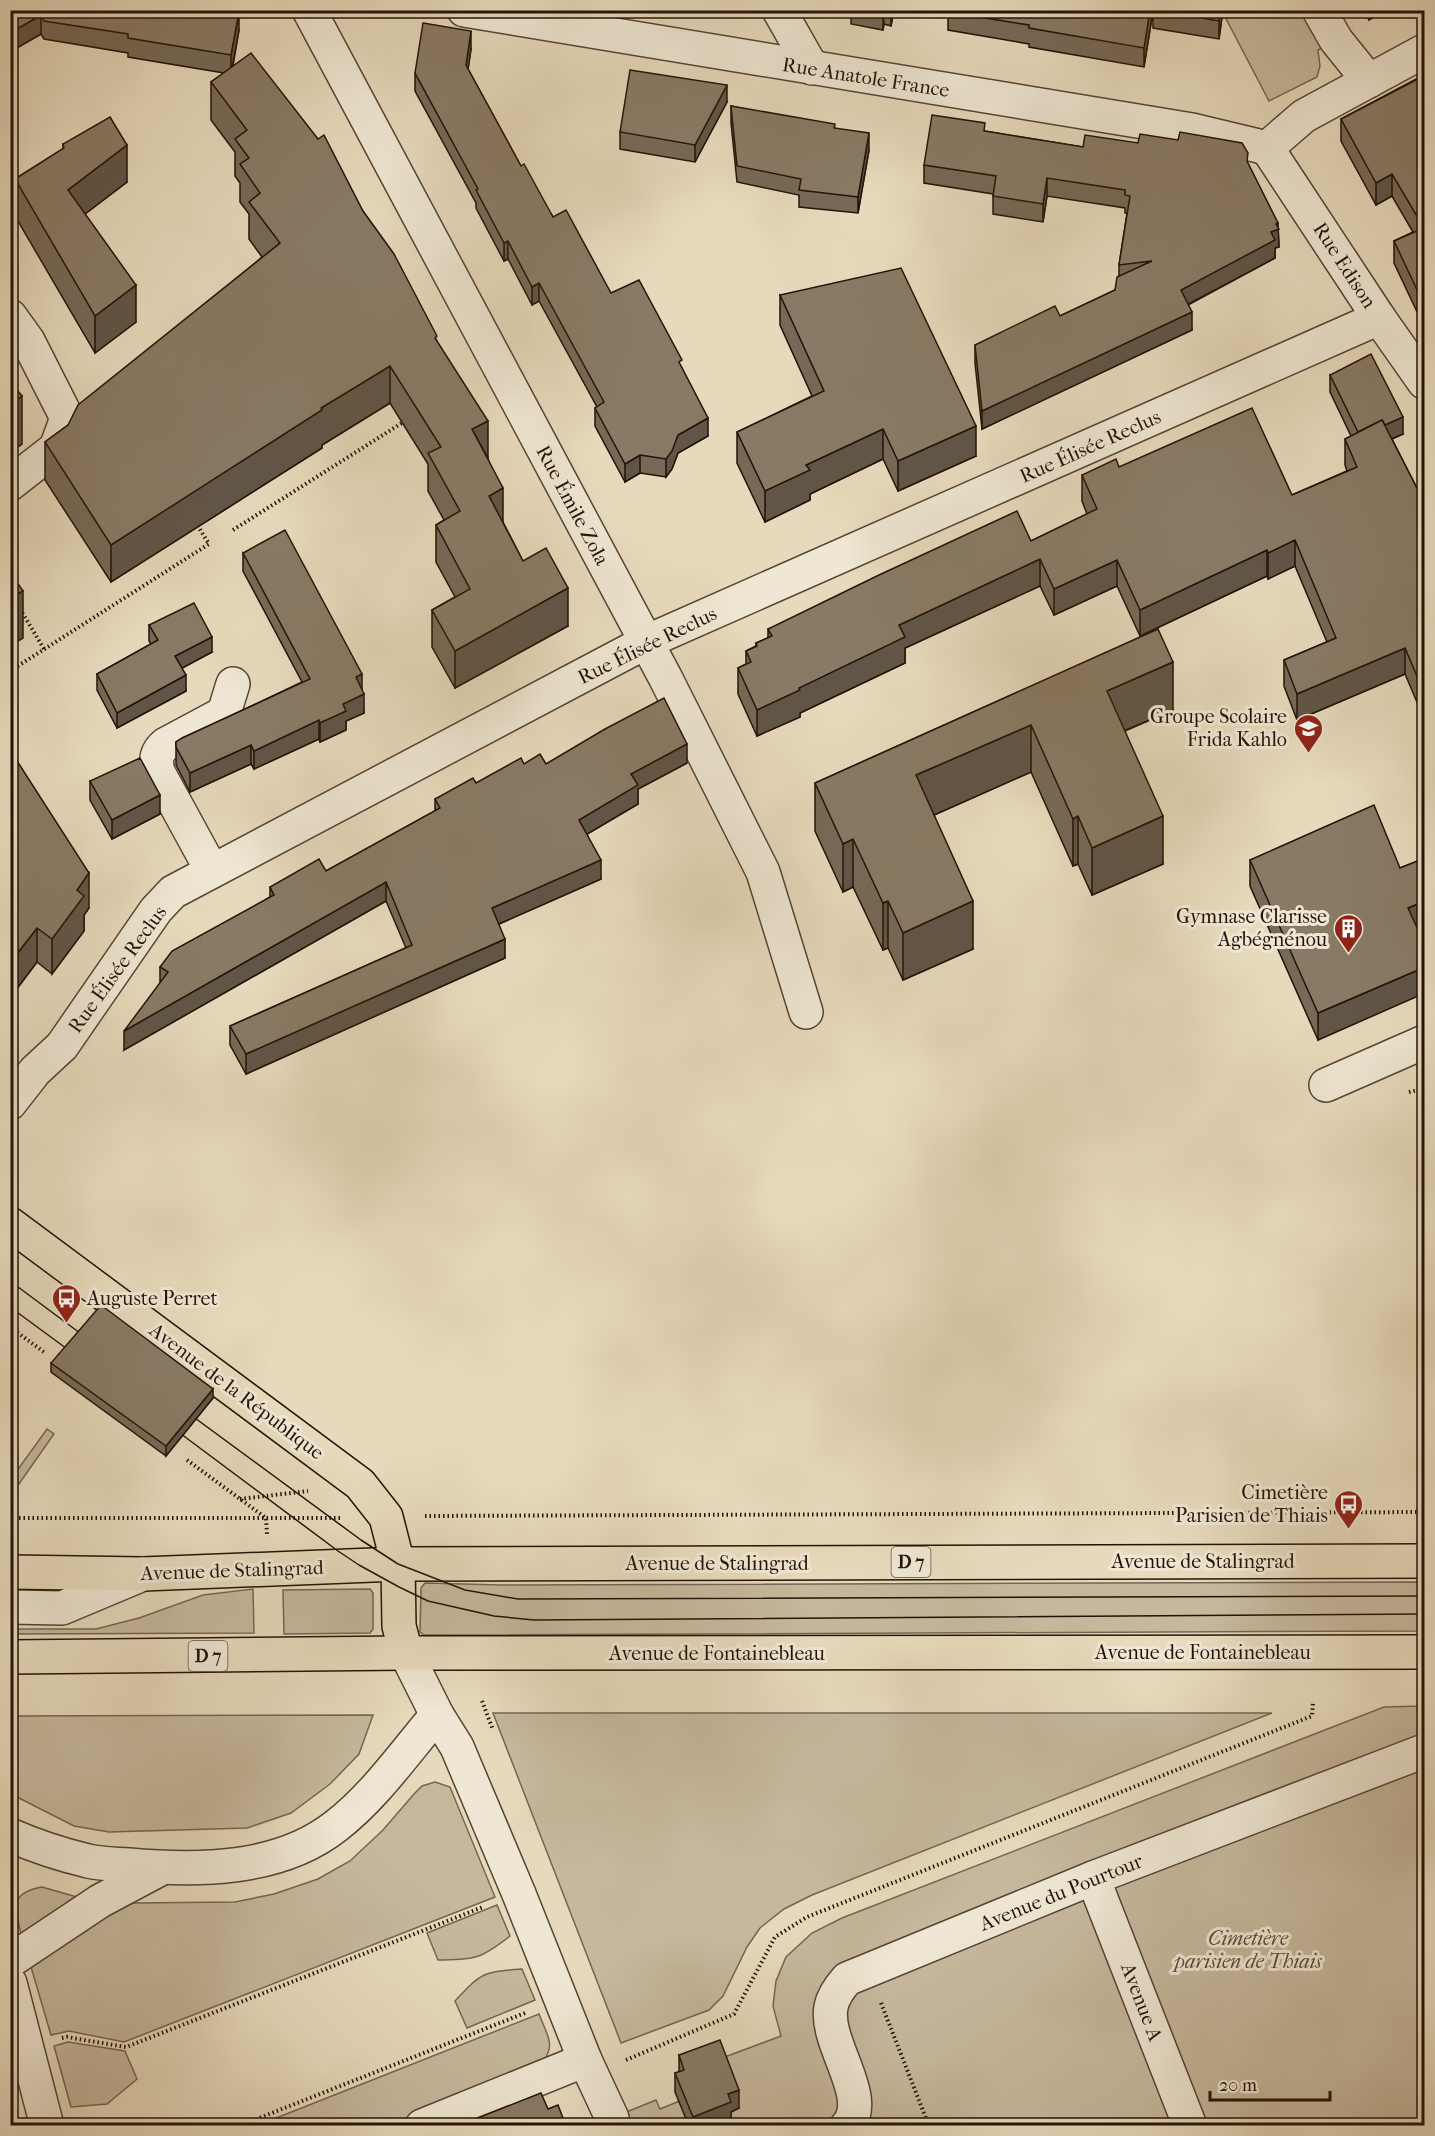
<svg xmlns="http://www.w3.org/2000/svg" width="1435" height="2136" font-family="'IM FELL French Canon',serif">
	<rect width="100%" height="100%" fill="#e7dabc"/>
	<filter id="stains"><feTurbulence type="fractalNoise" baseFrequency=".00333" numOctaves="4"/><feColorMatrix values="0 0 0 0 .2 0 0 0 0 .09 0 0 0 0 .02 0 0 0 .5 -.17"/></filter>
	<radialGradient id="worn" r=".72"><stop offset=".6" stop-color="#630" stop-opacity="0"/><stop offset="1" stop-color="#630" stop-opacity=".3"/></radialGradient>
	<g fill="#c6b89d" stroke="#746552" stroke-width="1.5">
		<polygon points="1222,11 1303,11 1324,47 1318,50 1320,66 1317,77 1269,101"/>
		<polygon points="47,1429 54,1434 14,1491 11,1491 11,1479"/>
		<polygon points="1424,1582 1424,1631 424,1635 420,1632 421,1588 425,1583 501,1585"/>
		<polygon points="253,1589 254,1633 11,1634 11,1629 96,1629 139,1618 203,1595"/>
		<polygon points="370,1589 373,1593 373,1629 370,1633 284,1634 283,1590"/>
		<polygon points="1424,1706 1424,2125 592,2126 656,2100 660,2109 687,2098 679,2074 781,2036 773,2006 776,1981 786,1957 812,1933 842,1918 1384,1707"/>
		<polygon points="493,1713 1272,1713 812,1895 784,1909 760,1928 747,1947 723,1996 709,2010 621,2043"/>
		<polygon points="373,1715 359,1754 330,1784 291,1813 247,1828 109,1832 74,1826 11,1794 11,1716"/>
		<polygon points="435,1782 450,1787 495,1897 124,2042 69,2031 51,2035 31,1967 33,1956 87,1921 133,1903 235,1902 274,1894 318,1879 350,1861 383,1830 414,1794 422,1786"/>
		<path d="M42,1887L84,1899L21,1934C15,1907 9,1893 42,1887Z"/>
		<path d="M497,1905L510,1936C479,1960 476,1959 438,1960L427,1933Z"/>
		<path d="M522,1969L535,2000L467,2028L455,2001C482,1972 483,1972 522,1969Z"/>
		<path d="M539,2014C548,2038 557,2044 540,2067L390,2125L256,2126Z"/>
		<polygon points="68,2042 125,2051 137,2079 107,2104 71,2107 54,2046"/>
		<polygon points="118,2119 152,2119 155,2125 101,2125"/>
	</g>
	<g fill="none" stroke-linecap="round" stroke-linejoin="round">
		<defs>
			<g id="minor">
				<polyline points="309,10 665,677 763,872 806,1012"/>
				<polyline points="464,10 1192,130 1267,148"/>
				<polyline points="779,10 812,68"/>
				<polyline points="1319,10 1336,40 1369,81"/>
				<polyline points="1267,148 1379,318 1424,382"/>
				<polyline points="1267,148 1304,116 1424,51"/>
				<polyline points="10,316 28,341 67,418 56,448 10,484"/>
				<path d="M212,871L158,772C155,760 156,752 166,744L224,713L233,684"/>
				<polyline points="1326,1085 1424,1042"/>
				<polyline points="10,1103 35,1071 62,1046 156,910 173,892 646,642 1379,318"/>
				<polyline points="10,1607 62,1608 143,1574"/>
				<polyline points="406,1653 437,1715 457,1747 519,1894 585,2060 612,2118"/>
				<path d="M10,1835C35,1846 63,1855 88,1861C102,1864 116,1864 129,1865C197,1871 279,1871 336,1826C375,1796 405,1752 437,1715"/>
				<polyline points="1093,1878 1190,2126"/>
				<polyline points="10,1961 100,1901 162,1868"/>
				<polyline points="10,1983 47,2126"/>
				<polyline points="422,2126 585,2060"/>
				<path d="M847,2126C873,2098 824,2043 831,2007C833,1996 840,1987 847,1979L1093,1878L1424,1751"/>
			</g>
			<g id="major">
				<polyline points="10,1224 360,1484 386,1517 398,1564 399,1626 406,1653"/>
				<polyline points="10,1572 143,1574 398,1564 1424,1561"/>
				<polyline points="10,1657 406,1653 1424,1652"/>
			</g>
		</defs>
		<use href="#minor" stroke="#544434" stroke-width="36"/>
		<use href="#major" stroke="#231207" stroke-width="36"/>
		<g stroke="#231207" stroke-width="4" stroke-dasharray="1.5 3" stroke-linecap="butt">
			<polyline points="233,530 405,421"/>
			<polyline points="20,609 44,649"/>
			<polyline points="10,671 209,544 196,523"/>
			<polyline points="1409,1092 1419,1090 1424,1085"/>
			<polyline points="10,1327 44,1352"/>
			<polyline points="187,1460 266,1518 267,1534"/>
			<polyline points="240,1499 308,1491"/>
			<polyline points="425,1516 1424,1512"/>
			<polyline points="10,1518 340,1518"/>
			<polyline points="482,1701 493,1730"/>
			<polyline points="881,2003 929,2126"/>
			<polyline points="62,2038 67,2037 126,2047 483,1907"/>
			<polyline points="626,2060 734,2014 775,1937 807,1917 1312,1716 1313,1702"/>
			<polyline points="239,2126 525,2013"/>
		</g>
		<use href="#minor" stroke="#efe7d3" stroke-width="33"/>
		<use href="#major" stroke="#e7dabc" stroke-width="33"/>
		<g stroke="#231207" stroke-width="1.5">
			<polyline points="10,1281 92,1342"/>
			<polyline points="10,1307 78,1357"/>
			<polyline points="184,1410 361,1540 398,1564 465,1590 518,1599 1424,1596"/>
			<polyline points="169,1425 338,1551 359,1565 399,1587 428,1601 494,1616 534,1620 1424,1614"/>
		</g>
	</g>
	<g fill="#766957" stroke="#231207" stroke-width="1.5">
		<polygon points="10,10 239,30 233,66 363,211 437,341 488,458 503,522 523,561 568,626 455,688 432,647 432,610 455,597 436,562 436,525 444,520 428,491 428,464 390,403 322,445 322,448 111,582 45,480 45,442 68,425 262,257 249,239 249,214 240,202 240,183 235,176 235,152 211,120 211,82 224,73 128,57 128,53 44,39 41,34 10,52"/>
		<polygon points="851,10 894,10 891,26 884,24 883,30 851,24"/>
		<polygon points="948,10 1222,10 1222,17 1219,39 1153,28 1153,12 1144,67 1029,47 1029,44 948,30"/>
		<polygon points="1363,10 1385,10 1369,20"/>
		<polygon points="471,49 468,69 521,166 553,217 611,293 682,368 708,436 678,453 672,469 666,477 640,473 625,482 595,426 595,408 597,407 539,301 532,305 508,259 504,261 476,208 476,203 415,91 415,73"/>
		<polygon points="1425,71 1425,313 1419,316 1394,263 1394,241 1413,232 1392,196 1376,205 1341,141 1341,119 1420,77 1420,74"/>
		<polygon points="727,102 695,162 620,149 620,132"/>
		<polygon points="731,106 835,128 869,150 858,213 799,207 799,195 737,182 731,123"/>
		<polygon points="985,131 1083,147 1248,164 1278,228 1279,247 1275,248 1275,258 1188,305 1192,330 982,429 975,363 975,345 1060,316 1115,290 1119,276 1119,265 1127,213 1125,213 1125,208 1047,196 1043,222 993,214 993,194 924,183 924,165"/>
		<polygon points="63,144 127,182 85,214 136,322 95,353 15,216 15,179 63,149"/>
		<polygon points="780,295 976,456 898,491 883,459 810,494 810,500 765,522 737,463 737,432 812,396 780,325"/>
		<polygon points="1330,375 1403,434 1392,439 1425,504 1425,721 1405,674 1297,720 1284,686 1284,660 1327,642 1295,566 1268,579 1267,576 1140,636 1117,586 1054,615 1040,586 905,648 905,663 800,713 800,717 757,736 738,694 738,668 746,664 746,651 756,646 756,643 768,638 768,629 1031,541 1087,514 1082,501 1082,475 1119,467 1292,495 1347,471 1345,465 1345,439 1351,436 1330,392"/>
		<polygon points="243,553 362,690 364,713 346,721 346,730 320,742 319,739 254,769 251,764 190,792 176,765 176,742 302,682 243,571"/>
		<polygon points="149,625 212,652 182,668 186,691 117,728 97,690 97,674 151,644 149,641"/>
		<polygon points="1158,629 1173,710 1125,731 1163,864 1092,895 1078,864 1073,866 1031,772 934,815 973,949 903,980 888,948 883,950 853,887 843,892 815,831 815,783"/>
		<polygon points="10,750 89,908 84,915 84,931 52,974 37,962 10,998"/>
		<polygon points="687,763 638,789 638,804 587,834 601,879 499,924 505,958 246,1074 230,1045 230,1026 406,948 386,901 124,1050 160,983 160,967 270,897 270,887 326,871 435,811 435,799 524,764"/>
		<polygon points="90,781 160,814 112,839 90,800"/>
		<polygon points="1425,858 1425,927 1418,930 1318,1040 1250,886 1250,860 1400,868"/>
		<polygon points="51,1363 213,1398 166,1456 51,1372"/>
		<polygon points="679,2055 739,2108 731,2112 731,2121 720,2126 689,2126 675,2092 675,2073 679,2072"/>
	</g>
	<g fill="#605547" stroke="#231207" stroke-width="1.5">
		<polygon points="883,10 884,24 883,30"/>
		<polygon points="891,10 894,10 891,26"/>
		<polygon points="1150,10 1153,10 1144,67 1144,48"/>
		<polygon points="1220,10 1222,10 1222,17 1219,39 1219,21"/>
		<polygon points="1369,10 1385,10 1369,20"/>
		<polygon points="239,12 239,30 231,74 231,55"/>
		<polygon points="41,15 41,34 10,52 10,33"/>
		<polygon points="471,31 471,49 466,83 466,65"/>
		<polygon points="727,85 727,102 695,162 695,145"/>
		<polygon points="869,133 869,150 858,213 858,197"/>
		<polygon points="127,145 127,182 68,227 68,190"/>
		<polygon points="1392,174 1392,196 1376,205 1376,183"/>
		<polygon points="1047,178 1047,196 1043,222 1043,204"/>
		<polygon points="1278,223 1279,247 1275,248 1275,258 1181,308 1181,290"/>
		<polygon points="508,241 508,259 504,261 504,243"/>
		<polygon points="539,283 539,301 532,305 532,287"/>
		<polygon points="136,285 136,322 95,353 95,316"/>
		<polygon points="1425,291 1425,313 1419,316 1419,294"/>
		<polygon points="1192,312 1192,330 982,429 982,411"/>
		<polygon points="390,366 390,403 322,445 322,448 111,582 111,545 321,408"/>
		<polygon points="22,396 22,444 10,453 10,405"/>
		<polygon points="1403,417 1403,434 1359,453 1359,436"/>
		<polygon points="708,418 708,436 678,453 672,469 666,477 666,459 678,435"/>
		<polygon points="488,421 488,458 472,429"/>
		<polygon points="976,426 976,456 898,491 898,461"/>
		<polygon points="883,429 883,459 810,494 810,500 765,522 765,491 806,465"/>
		<polygon points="640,455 640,473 625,482 625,464"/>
		<polygon points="503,488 503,525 489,496"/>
		<polygon points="1295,540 1295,566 1268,579 1268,553"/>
		<polygon points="1267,550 1267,576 1140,636 1140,610"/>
		<polygon points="1040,559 1040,586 905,648 905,663 800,713 800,717 757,736 757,710 899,625"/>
		<polygon points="1117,560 1117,586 1054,615 1054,589"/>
		<polygon points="568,588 568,626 455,688 455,651"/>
		<polygon points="23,591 23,638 10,646 10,598"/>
		<polygon points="212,637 212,652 175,672 175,656"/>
		<polygon points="1405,648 1405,674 1297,720 1297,694"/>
		<polygon points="1173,662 1173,710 1107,738 1107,691"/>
		<polygon points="362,674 362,693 356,677"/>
		<polygon points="186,675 186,691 117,728 117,713"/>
		<polygon points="364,694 364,713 346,721 346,730 320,742 320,723 343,704"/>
		<polygon points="319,720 319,739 254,769 254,751"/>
		<polygon points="1031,725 1031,772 916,823 916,775"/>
		<polygon points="687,744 687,763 638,789 638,804 579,839 579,820 631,774"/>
		<polygon points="251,745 251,764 190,792 190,773"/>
		<polygon points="160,795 160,814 112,839 112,820"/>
		<polygon points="1078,816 1078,864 1073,866 1073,819"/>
		<polygon points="1163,816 1163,864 1092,895 1092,848"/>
		<polygon points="853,839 853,887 843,892 843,844"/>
		<polygon points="601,860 601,879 492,927 492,908"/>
		<polygon points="89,873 89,908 84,915 84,931 52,974 52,939 77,890"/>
		<polygon points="386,882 386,901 124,1050 124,1031"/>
		<polygon points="888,901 888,948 883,950 883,903"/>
		<polygon points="973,901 973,949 903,980 903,933"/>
		<polygon points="1425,901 1425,927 1408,935 1408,908"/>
		<polygon points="37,928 37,962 10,998 10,963"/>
		<polygon points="505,939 505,958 246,1074 246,1054"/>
		<polygon points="1425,967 1425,993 1318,1040 1318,1013"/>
		<polygon points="213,1389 213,1398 166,1456 166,1446"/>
		<polygon points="739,2090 739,2108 731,2112 731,2121 720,2126 693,2126 693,2117 728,2094"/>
	</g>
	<g fill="#897a65" stroke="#231207" stroke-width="1.5">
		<polygon points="10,10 231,10 239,12 231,55 128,38 128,34 44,21 41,15 10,33"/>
		<polygon points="948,10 1150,10 1144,48 1029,28 1029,25 948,12"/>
		<polygon points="1154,10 1220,10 1219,21"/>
		<polygon points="423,23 471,31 466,65 521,166 524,164 553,217 566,210 611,293 639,280 682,360 679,362 708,418 678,435 672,451 666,459 640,455 625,464 595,408 604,402 539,283 532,287 508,241 504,243 476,190 478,189 415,73"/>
		<polygon points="251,53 318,139 324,135 363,211 394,254 437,336 435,338 488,421 472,429 503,488 489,496 523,561 546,548 568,588 455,651 432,610 470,589 436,525 460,511 428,453 441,447 390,366 321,408 322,410 111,545 45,442 68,425 78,405 280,243 249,202 260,193 240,164 249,158 235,139 247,130 211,82"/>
		<polygon points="630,70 727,85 695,145 620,132"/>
		<polygon points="1425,71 1425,291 1419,294 1394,241 1424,228 1392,174 1376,183 1341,119 1422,77 1420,74"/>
		<polygon points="731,106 835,124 834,128 869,133 858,197 799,190 801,179 737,166"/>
		<polygon points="932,115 985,123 984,131 1083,147 1085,135 1138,143 1140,134 1178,140 1180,132 1242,143 1248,153 1247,161 1278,223 1276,224 1279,229 1271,232 1275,240 1181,290 1192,312 982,411 975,345 1055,306 1060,316 1115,290 1117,277 1152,261 1119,265 1130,196 1125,195 1125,190 1047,178 1043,204 993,196 996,176 924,165"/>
		<polygon points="110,117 127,145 68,190 136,285 95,316 15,179 64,148 63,144"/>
		<polygon points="901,268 976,426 898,461 883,429 806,465 810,470 765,491 737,432 824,391 780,295"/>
		<polygon points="1371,354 1403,417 1385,425 1382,420 1358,432 1330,375"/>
		<polygon points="10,382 22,396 10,405"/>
		<polygon points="1252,408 1292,495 1357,467 1345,439 1382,420 1425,504 1425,695 1405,648 1297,694 1284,660 1336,638 1295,540 1268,553 1267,550 1140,610 1117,560 1054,589 1040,559 899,625 905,637 799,688 800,690 757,710 738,668 751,662 746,651 757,646 756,643 772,636 768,629 879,575 1017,511 1031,541 1097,509 1082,475 1116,459 1119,467"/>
		<polygon points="285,530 362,674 356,677 364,694 343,704 346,711 320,723 319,720 254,751 251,745 190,773 176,747 176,742 182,738 310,679 243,553"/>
		<polygon points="10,572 23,591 10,598"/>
		<polygon points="194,603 212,637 175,656 186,675 117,713 97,674 158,640 149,625"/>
		<polygon points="1158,629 1173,662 1107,691 1163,816 1092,848 1078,816 1073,819 1031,725 916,775 973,901 903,933 888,901 883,903 853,839 843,844 815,783"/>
		<polygon points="664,698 687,744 631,774 638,785 579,820 601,860 492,908 505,939 246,1054 230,1026 412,945 386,882 124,1031 168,972 160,967 172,951 274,895 270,887 319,859 326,871 440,808 435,799 473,778 476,783 521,758 524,764 540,754 546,764 605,729"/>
		<polygon points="10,750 89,873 77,890 84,896 52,939 37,928 10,963"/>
		<polygon points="140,758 160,795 112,820 90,781"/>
		<polygon points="1374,805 1400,868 1425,858 1425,901 1408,908 1425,945 1425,967 1318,1013 1250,860"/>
		<polygon points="101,1305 213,1389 166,1446 51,1363"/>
		<polygon points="720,2040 739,2090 728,2094 731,2102 693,2117 675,2073 684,2070 679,2055"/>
		<polygon points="541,2093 548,2109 558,2105 566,2126 457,2126"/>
	</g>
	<defs>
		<symbol id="school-pin" viewBox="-11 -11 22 30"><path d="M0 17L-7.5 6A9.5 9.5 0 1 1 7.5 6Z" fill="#8f2418" stroke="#efe7d3"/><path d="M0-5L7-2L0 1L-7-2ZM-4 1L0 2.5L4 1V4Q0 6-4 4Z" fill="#fff"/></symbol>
		<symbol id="building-pin" viewBox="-11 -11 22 30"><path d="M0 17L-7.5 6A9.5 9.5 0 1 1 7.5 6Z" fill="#8f2418" stroke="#efe7d3"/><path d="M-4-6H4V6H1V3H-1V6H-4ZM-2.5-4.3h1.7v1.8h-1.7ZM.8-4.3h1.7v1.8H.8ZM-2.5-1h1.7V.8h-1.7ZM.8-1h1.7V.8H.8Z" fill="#fff"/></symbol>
		<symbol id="bus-pin" viewBox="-11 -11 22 30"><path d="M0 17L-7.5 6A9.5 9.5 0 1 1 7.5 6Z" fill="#8f2418" stroke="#efe7d3"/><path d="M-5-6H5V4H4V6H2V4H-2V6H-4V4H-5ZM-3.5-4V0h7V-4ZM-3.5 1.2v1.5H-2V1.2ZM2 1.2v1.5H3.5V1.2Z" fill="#fff"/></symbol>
	</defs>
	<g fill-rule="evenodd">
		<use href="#school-pin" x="1292" y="712" width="33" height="45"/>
		<use href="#building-pin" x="1332" y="912" width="33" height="45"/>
		<use href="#bus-pin" x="50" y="1282" width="33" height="45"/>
		<use href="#bus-pin" x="1332" y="1488" width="33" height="45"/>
	</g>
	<g text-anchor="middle" stroke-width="6" stroke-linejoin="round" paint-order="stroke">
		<g fill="#efe7d3" stroke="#605244" stroke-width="1.5">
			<rect x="891.5" y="1547" width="39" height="30" rx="4.5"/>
			<rect x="188.5" y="1641" width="39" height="30" rx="4.5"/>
		</g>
		<g font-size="18" font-weight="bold" fill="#231207">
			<text x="911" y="1568">D 7</text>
			<text x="208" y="1662">D 7</text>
		</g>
		<g font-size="20" fill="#231207" stroke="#efe7d3">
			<text transform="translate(866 77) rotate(9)" y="7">Rue Anatole France</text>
			<text transform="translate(1345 265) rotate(57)" y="7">Rue Edison</text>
			<text transform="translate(1090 446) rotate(-24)" y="7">Rue Élisée Reclus</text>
			<text transform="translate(573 505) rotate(62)" y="7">Rue Émile Zola</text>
			<text transform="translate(647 645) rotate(-26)" y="7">Rue Élisée Reclus</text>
			<text transform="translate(117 969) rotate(-54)" y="7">Rue Élisée Reclus</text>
			<text transform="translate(237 1391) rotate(37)" y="7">Avenue de la République</text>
			<text x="1203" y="1568">Avenue de Stalingrad</text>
			<text x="717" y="1570">Avenue de Stalingrad</text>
			<text transform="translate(232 1570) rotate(-2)" y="7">Avenue de Stalingrad</text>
			<text x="1203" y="1659">Avenue de Fontainebleau</text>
			<text x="717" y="1660">Avenue de Fontainebleau</text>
			<text transform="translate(1061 1892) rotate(-22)" y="7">Avenue du Pourtour</text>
			<text transform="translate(1142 2002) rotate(69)" y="7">Avenue A</text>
		</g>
		<g font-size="20" fill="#231207" stroke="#efe7d3" text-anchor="end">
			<text x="1287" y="723">Groupe Scolaire<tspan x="1287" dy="23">Frida Kahlo</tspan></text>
			<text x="1327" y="923">Gymnase Clarisse<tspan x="1327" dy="23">Agbégnénou</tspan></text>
			<text x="87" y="1305" text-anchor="start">Auguste Perret</text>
			<text x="1328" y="1499">Cimetière<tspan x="1328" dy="23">Parisien de Thiais</tspan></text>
		</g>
		<g font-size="20" font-style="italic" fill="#5c4c3c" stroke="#efe7d3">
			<text x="1248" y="1945">Cimetière<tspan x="1248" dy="23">parisien de Thiais</tspan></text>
		</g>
	</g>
	<rect width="1435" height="2136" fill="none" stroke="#e7dabc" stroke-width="36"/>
	<rect x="12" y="12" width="1411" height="2112" fill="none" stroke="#231207" stroke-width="3"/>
	<rect x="18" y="18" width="1399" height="2100" fill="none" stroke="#231207" stroke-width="1.5"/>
	<path d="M1210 2091v9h120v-9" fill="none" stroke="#231207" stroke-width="3"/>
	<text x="1219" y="2091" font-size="18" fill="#231207" stroke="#efe7d3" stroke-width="4.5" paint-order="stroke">20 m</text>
	<rect width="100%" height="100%" filter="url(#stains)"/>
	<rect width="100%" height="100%" fill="url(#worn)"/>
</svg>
